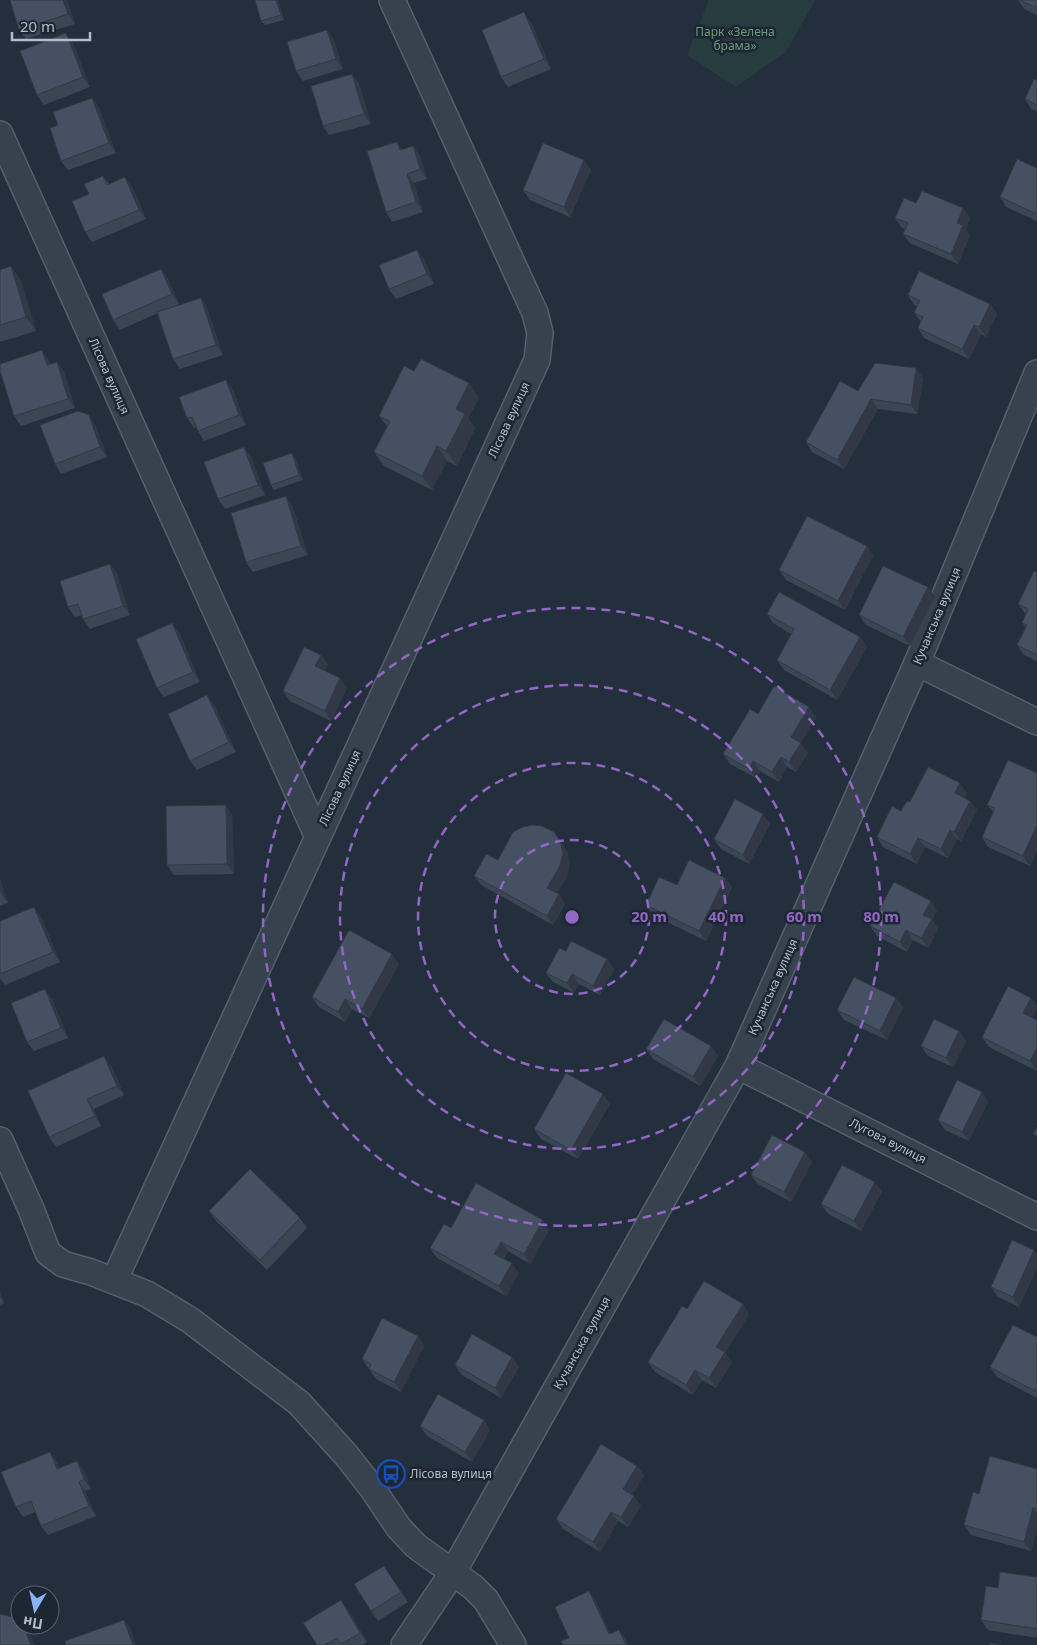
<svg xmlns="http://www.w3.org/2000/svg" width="1037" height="1645" font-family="'Noto Sans',sans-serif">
	<rect width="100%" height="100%" fill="#242f3e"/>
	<polygon fill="#263c3f" points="709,0 815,0 786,52 736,87 687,55"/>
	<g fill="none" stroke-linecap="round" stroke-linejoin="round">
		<defs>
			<g id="minor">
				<polyline points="0,134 317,835"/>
				<polyline points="917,663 1037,722"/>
				<polyline points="738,1066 1037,1217"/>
				<polyline points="0,1140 31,1209 48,1253 63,1264 91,1272 147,1294 190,1320 299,1403 347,1456 372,1488 399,1528 416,1546 473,1587 486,1600 513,1645"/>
				<polyline points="114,1281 537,360 540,333 535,313 392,0"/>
				<polyline points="404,1645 453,1572 738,1066 917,663 1037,373"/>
			</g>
		</defs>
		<use href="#minor" stroke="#565f6c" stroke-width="28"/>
		<use href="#minor" stroke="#38414e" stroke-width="25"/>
	</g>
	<g fill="#3b4654">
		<polygon points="67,0 75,24 26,39 19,30"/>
		<polygon points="278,0 284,20 265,25 261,21"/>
		<polygon points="1018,0 1037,0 1037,15 1024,9"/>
		<polygon points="531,22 551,69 508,87 501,77"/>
		<polygon points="334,40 343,69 303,81 296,71"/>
		<polygon points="73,43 90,87 44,105 37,95"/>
		<polygon points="352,74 359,84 371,124 329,135 323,126"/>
		<polygon points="1037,80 1037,111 1031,109 1025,99"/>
		<polygon points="92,98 99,108 116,153 68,170 61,161"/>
		<polygon points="397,142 402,150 413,146 420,156 427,179 414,183 423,212 392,222 386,212"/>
		<polygon points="584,160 591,170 570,217 530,200 523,190"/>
		<polygon points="1037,168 1037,221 1006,207 1000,197"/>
		<polygon points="103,176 109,184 132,187 146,219 92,242 85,232 89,194"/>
		<polygon points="916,203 963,208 970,218 966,229 970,235 958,264 910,243 903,234 905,229 902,228 895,218"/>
		<polygon points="424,259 434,284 396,299 389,289"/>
		<polygon points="11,266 21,281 36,331 0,342 0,270"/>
		<polygon points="161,269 168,279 179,304 166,310 201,298 207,308 223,355 180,369 173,359 158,313 120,330 113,320"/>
		<polygon points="908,295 990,304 997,314 986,337 981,334 969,359 924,338 918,328 921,322 914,313 917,306 914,305"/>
		<polygon points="49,360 50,364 57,362 64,372 75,408 21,426 14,416"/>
		<polygon points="414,371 469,383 479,398 468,418 475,428 457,466 447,461 432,490 384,466 374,452 387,426 379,416"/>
		<polygon points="923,378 917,414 878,409 844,469 812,452 806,442 858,391"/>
		<polygon points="233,390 246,425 204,441 198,431 196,427 194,428 187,418"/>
		<polygon points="95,425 107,457 61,474 55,464"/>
		<polygon points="244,447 251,457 265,495 225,509 218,499"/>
		<polygon points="295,458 303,480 274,490 271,485"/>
		<polygon points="292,505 308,555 253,572 246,562"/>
		<polygon points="867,546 873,555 845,610 786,580 779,570"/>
		<polygon points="110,564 117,574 130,615 90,629 83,619 82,615 75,617 68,607"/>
		<polygon points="1037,573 1037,661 1024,655 1017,645 1026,628 1022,623 1026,615 1018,604"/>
		<polygon points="935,597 910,646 866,625 859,615"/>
		<polygon points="767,614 860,637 867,647 837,700 784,670 777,660 791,634 773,623"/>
		<polygon points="172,623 179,633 200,682 164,697 157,688"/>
		<polygon points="321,655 328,665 325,670 347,688 331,721 290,701 283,691"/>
		<polygon points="214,705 236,752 197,770 190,761"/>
		<polygon points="758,714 816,717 800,743 808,753 796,772 787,767 779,782 760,771 756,778 730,764 723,754"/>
		<polygon points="1037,773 1037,850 1030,866 988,847 982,837 993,812 987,805"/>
		<polygon points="967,793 964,798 970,801 977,810 961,841 957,839 948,858 925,847 917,864 883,847 877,837 910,802"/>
		<polygon points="226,805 232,815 234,874 174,875 167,865"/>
		<polygon points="763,814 770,824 749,864 721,849 714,839"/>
		<polygon points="567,851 570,863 567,876 557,893 559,894 565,904 553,925 481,885 474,876 498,860"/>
		<polygon points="725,878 732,887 706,941 653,915 646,905 677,885"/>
		<polygon points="0,880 8,903 0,906"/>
		<polygon points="937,911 932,920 938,929 928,948 913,940 907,952 877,936 870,926"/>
		<polygon points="41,917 60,962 5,985 0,978 0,921"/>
		<polygon points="566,951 607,959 614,969 600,995 579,984 574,993 553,982 546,973"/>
		<polygon points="399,964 369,1018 352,1009 345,1022 319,1007 312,997"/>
		<polygon points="45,989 52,999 68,1038 34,1051 27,1042"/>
		<polygon points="1031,998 1037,1006 1037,1009 1032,1018 1037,1071 989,1047 982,1037"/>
		<polygon points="903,1007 887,1040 844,1020 837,1010"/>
		<polygon points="959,1031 966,1041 953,1067 928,1056 921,1046"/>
		<polygon points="711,1046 718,1056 700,1086 653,1059 646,1049"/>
		<polygon points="111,1066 124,1095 94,1109 101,1126 56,1147 49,1137"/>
		<polygon points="988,1102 969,1141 945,1130 938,1120"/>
		<polygon points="610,1104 578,1159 541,1139 534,1129"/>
		<polygon points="812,1162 791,1202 758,1184 751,1175"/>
		<polygon points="882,1191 861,1231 828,1214 821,1204"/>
		<polygon points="209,1211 300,1218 307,1228 267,1270 216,1221"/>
		<polygon points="549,1230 530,1264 508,1251 504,1259 519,1273 506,1296 437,1258 430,1248"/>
		<polygon points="1034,1250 1037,1255 1037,1268 1019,1307 998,1297 991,1287"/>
		<polygon points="0,1293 4,1303 0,1305"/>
		<polygon points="743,1304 749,1314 725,1353 732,1362 716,1388 702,1380 693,1395 655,1372 648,1362 687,1309"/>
		<polygon points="418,1336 424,1346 401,1392 376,1379 362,1359"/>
		<polygon points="1037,1337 1037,1398 997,1377 990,1367"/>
		<polygon points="455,1365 519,1367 501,1398 462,1375"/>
		<polygon points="420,1426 490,1430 472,1462 427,1436"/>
		<polygon points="77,1461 84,1471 91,1489 85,1491 96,1516 48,1535 41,1526 35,1512 23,1517 16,1507 57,1462 59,1468"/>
		<polygon points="637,1466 644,1475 632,1495 641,1506 628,1527 618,1521 600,1552 563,1529 556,1519"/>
		<polygon points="1037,1469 1037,1529 1031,1551 971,1535 964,1525 979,1494"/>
		<polygon points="384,1566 408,1602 378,1621 371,1611"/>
		<polygon points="1037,1577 1037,1638 988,1630 981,1620 998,1588"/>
		<polygon points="348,1610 367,1642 363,1645 317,1645"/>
	</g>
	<g fill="#303945">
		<polygon points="63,0 67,0 75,24 68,14"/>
		<polygon points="276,0 278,0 284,20 281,15"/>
		<polygon points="524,12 531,22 551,69 544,59"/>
		<polygon points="327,30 334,40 343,69 336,59"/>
		<polygon points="66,33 73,43 90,87 83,77"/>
		<polygon points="352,74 359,84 371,124 364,114"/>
		<polygon points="92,98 99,108 116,153 109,143"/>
		<polygon points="397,142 404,152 400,150"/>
		<polygon points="413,146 420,156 427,179 420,169"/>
		<polygon points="584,160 591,170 570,217 564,207"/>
		<polygon points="407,174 414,183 423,212 416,202"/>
		<polygon points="125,177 132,187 146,219 139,210"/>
		<polygon points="963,208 970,218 966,229 970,235 958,264 951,254 957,223"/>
		<polygon points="417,250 424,259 434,284 427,274"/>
		<polygon points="11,266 21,281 36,331 26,317"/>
		<polygon points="161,269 168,279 179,304 172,294"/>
		<polygon points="201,298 207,308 223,355 216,345"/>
		<polygon points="990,304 997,314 986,337 979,327"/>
		<polygon points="974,325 981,334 969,359 962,349"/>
		<polygon points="42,350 49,360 53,375 47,365"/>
		<polygon points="57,362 64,372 75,408 68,399"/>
		<polygon points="916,368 923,378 917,414 911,405"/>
		<polygon points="226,380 233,390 246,425 239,415"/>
		<polygon points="469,383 479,398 468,418 475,428 457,466 446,451 456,409"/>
		<polygon points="871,399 878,409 844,469 837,460"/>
		<polygon points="89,415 95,425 107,457 100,447"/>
		<polygon points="437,446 447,461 432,490 422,476"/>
		<polygon points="244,447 251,457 265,495 258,485"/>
		<polygon points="292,453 295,458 303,480 299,475"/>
		<polygon points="286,496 292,505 308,555 301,546"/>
		<polygon points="867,546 873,555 845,610 838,601"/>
		<polygon points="110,564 117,574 130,615 123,606"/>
		<polygon points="928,587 935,597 910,646 903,637"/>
		<polygon points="172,623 179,633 200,682 193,672"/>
		<polygon points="860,637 867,647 837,700 830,690"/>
		<polygon points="321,655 328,665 322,676 315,666"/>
		<polygon points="340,678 347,688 331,721 325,711"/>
		<polygon points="207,695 214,705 236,752 229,742"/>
		<polygon points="809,707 816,717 798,747 791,737"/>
		<polygon points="801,743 808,753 796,772 789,762"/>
		<polygon points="781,757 787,767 779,782 772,772"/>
		<polygon points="753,761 760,771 756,778 749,769"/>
		<polygon points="960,783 967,793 962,803 955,793"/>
		<polygon points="970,801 977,810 961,841 954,832"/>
		<polygon points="226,805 232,815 234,874 227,864"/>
		<polygon points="763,814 770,824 749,864 743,855"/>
		<polygon points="1037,825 1037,850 1030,866 1023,856"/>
		<polygon points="950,830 957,839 948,858 941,849"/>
		<polygon points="554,832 567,851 570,863 567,876 554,898 547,888"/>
		<polygon points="918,838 925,847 917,864 910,854"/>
		<polygon points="725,878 732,887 706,941 699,931"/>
		<polygon points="0,880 8,903 1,893 0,890"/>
		<polygon points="559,894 565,904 553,925 547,916"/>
		<polygon points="931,901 937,911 932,920 938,929 928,948 921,938 923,915"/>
		<polygon points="34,907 41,917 60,962 53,952"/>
		<polygon points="906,930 913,940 907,952 900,942"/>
		<polygon points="392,954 399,964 369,1018 362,1009"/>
		<polygon points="607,959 614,969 600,995 593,986"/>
		<polygon points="572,974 579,984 574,993 567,983"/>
		<polygon points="45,989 52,999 68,1038 61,1028"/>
		<polygon points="896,998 903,1007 887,1040 880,1031"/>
		<polygon points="1031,998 1037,1006 1037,1009 1030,1023 1023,1013"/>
		<polygon points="345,999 352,1009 345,1022 338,1012"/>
		<polygon points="959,1031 966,1041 953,1067 946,1058"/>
		<polygon points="711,1046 718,1056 700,1086 693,1077"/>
		<polygon points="1037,1048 1037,1071 1030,1061"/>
		<polygon points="104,1056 111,1066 124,1095 117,1086"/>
		<polygon points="982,1092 988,1102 969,1141 962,1132"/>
		<polygon points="603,1094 610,1104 578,1159 571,1150"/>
		<polygon points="87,1099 94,1109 101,1126 95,1116"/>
		<polygon points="805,1152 812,1162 791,1202 784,1192"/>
		<polygon points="875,1182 882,1191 861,1231 854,1221"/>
		<polygon points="543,1220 549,1230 530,1264 524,1254"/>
		<polygon points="501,1242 508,1251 501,1263 494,1254"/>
		<polygon points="1034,1250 1037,1255 1037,1268 1019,1307 1013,1297"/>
		<polygon points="512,1263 519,1273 506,1296 499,1286"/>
		<polygon points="0,1293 4,1303 0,1297"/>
		<polygon points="743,1304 749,1314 725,1353 732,1362 716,1388 709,1378 716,1347"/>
		<polygon points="418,1336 424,1346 401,1392 394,1382"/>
		<polygon points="512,1357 519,1367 501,1398 495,1388"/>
		<polygon points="695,1370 702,1380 693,1395 686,1385"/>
		<polygon points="484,1420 490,1430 472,1462 465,1452"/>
		<polygon points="50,1452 57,1462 64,1479 57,1469"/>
		<polygon points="77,1461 84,1471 91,1489 84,1479"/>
		<polygon points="637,1466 644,1475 630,1499 623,1489"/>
		<polygon points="79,1482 85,1491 96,1516 89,1506"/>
		<polygon points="634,1496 641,1506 628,1527 621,1517"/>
		<polygon points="1033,1508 1037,1513 1037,1529 1031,1551 1024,1542"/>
		<polygon points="611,1512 618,1521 600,1552 593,1542"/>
		<polygon points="589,1591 596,1601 615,1644 609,1634"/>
		<polygon points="341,1600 348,1610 367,1642 360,1633"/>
		<polygon points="124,1620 131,1629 136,1645 133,1645"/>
		<polygon points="23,1625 25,1625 27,1629 34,1645 31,1645"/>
		<polygon points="619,1630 626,1639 628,1645 626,1645"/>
	</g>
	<g fill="#455162" stroke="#303945">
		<polygon points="10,0 63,0 68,14 19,30"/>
		<polygon points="255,0 276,0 281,15 261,21"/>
		<polygon points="1020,0 1037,0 1037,8"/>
		<polygon points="524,12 544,59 501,77 482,30"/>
		<polygon points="327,30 336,59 296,71 287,42"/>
		<polygon points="66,33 83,77 37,95 20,51"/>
		<polygon points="352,74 364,114 323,126 311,86"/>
		<polygon points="1034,79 1037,80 1037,105 1025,99"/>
		<polygon points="92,98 109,143 61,161 50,128 58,125 53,112"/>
		<polygon points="397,142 400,150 413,146 420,169 407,174 416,202 386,212 367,151"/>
		<polygon points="543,143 584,160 564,207 523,190"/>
		<polygon points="1017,159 1037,168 1037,214 1000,197"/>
		<polygon points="103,176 107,185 125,177 139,210 85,232 72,201 89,194 84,184"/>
		<polygon points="922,191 963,208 957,223 963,225 951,254 903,234 908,223 895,218 904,198 916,203"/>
		<polygon points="417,250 427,274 389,289 379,265"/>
		<polygon points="11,266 26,317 0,325 0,270"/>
		<polygon points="161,269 172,294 113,320 102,294"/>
		<polygon points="919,271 990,304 979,327 974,325 962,349 918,328 923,317 914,313 920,301 908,295"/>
		<polygon points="201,298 216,345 173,359 157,312"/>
		<polygon points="42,350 47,365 57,362 68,399 14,416 0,371 0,364"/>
		<polygon points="421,359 469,383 456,409 465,414 446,451 437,446 422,476 374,452 390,421 379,416 404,366 414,371"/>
		<polygon points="875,363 916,368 911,405 871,399 837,460 806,442 840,381 858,391"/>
		<polygon points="226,380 239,415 198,431 192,417 187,418 179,397"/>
		<polygon points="78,411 89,415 100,447 55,464 40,425"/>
		<polygon points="244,447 258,485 218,499 204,462"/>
		<polygon points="292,453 299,475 271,485 263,463"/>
		<polygon points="286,496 301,546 246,562 231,513"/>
		<polygon points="807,516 867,546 838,601 779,570"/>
		<polygon points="110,564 123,606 83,619 78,604 68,607 60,581"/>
		<polygon points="883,566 928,587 903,637 859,615"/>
		<polygon points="1034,571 1037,573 1037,655 1017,645 1027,625 1022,623 1028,609 1018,604"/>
		<polygon points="779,592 860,637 830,690 777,660 794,629 767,614"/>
		<polygon points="172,623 193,672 157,688 136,639"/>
		<polygon points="304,647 321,655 315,666 340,678 325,711 283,691"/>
		<polygon points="774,686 809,707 791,737 801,743 789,762 781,757 772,772 753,761 749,769 723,754 750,709 758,714"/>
		<polygon points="207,695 229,742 190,761 168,714"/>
		<polygon points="1008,760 1037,773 1037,825 1023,856 982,837 995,808 987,805"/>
		<polygon points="928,767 960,783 955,793 970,801 954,832 950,830 941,849 918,838 910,854 877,837 892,806 901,811 907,801 910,802"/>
		<polygon points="735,799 763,814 743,855 714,839"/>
		<polygon points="226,805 227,864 167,865 166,806"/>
		<polygon points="533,825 542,826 554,832 560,841 563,853 560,866 547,888 559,894 547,916 474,876 486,854 498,860 513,832 523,827"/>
		<polygon points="689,860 725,878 699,931 646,905 659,877 677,885"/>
		<polygon points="894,882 931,901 923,915 932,919 921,938 906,930 900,942 870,926"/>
		<polygon points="34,907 53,952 0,974 0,921"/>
		<polygon points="349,930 392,954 362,1009 345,999 338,1012 312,997"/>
		<polygon points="571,941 607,959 593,986 572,974 567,983 546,973 559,948 566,951"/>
		<polygon points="854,977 896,998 880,1031 837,1010"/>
		<polygon points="1008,986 1031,998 1023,1013 1037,1020 1037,1048 1030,1061 982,1037"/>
		<polygon points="45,989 61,1028 27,1042 11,1003"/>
		<polygon points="664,1019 711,1046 693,1077 646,1049"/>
		<polygon points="934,1019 959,1031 946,1058 921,1046"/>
		<polygon points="104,1056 117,1086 87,1099 95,1116 49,1137 28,1091"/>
		<polygon points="566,1073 603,1094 571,1150 534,1129"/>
		<polygon points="957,1080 982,1092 962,1132 938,1120"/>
		<polygon points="1037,1127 1037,1136 1033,1134"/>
		<polygon points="772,1135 805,1152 784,1192 751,1175"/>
		<polygon points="842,1165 875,1182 854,1221 821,1204"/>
		<polygon points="250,1169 300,1218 260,1260 209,1211"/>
		<polygon points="476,1183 543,1220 524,1254 501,1242 494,1254 512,1263 499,1286 430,1248 444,1224 451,1228"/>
		<polygon points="1012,1240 1034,1250 1013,1297 991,1287"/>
		<polygon points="704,1281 743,1304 716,1347 725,1352 709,1378 695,1370 686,1385 648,1362 682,1306 687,1309"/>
		<polygon points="382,1318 418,1336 394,1382 369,1369 371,1364 362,1359"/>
		<polygon points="1013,1325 1037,1337 1037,1387 1035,1391 990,1367"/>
		<polygon points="472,1334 512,1357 495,1388 455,1365"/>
		<polygon points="438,1394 484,1420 465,1452 420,1426"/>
		<polygon points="601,1444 637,1466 623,1489 634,1496 621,1517 611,1512 593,1542 556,1519"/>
		<polygon points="50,1452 57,1469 77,1461 84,1479 79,1482 89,1506 41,1526 31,1501 16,1507 1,1472"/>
		<polygon points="990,1456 1037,1469 1037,1509 1033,1508 1024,1542 964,1525 973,1492 979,1494"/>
		<polygon points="384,1566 401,1592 371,1611 354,1584"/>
		<polygon points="1000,1572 1037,1577 1037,1629 981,1620 986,1586 998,1588"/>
		<polygon points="589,1591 609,1634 619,1630 626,1645 563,1645 561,1641 569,1638 555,1607"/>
		<polygon points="341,1600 360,1633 341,1644 337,1638 324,1645 317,1645 303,1623"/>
		<polygon points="0,1614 20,1619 20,1625 23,1625 31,1645 0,1645"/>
		<polygon points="124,1620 133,1645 66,1645 65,1641"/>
		<polygon points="990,1643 1002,1645 990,1645"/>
	</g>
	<g fill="none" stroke="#9266c3" stroke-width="2.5" stroke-dasharray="9 6">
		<circle cx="572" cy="917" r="77"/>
		<circle cx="572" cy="917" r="154"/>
		<circle cx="572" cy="917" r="232"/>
		<circle cx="572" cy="917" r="309"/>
	</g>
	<defs>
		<symbol id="bus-ring" viewBox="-11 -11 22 22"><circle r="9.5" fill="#1d2633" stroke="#1a4fb4" stroke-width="1.5"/><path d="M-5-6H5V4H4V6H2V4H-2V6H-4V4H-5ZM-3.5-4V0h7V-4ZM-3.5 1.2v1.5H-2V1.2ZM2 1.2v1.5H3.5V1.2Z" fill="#1a4fb4"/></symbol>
	</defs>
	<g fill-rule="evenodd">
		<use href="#bus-ring" x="375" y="1458" width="32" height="32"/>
	</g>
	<g text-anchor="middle" stroke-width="5" stroke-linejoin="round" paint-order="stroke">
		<g font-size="12" fill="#6b9a76" stroke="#1d2633">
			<text x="735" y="36">Парк «Зелена<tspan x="735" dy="14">брама»</tspan></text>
		</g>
		<g font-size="12" fill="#b4bcc9" stroke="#1d2633">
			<text transform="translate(109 376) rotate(66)" y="4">Лісова вулиця</text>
			<text transform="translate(509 420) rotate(-65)" y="4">Лісова вулиця</text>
			<text transform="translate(937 616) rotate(-67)" y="4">Кучанська вулиця</text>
			<text transform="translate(340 788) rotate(-65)" y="4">Лісова вулиця</text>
			<text transform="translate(773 987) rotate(-66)" y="4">Кучанська вулиця</text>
			<text transform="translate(888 1141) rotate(27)" y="4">Лугова вулиця</text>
			<text transform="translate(582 1343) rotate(-61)" y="4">Кучанська вулиця</text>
		</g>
		<g font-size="12" fill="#b4bcc9" stroke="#1d2633" text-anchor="start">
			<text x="410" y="1478">Лісова вулиця</text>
		</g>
	</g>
	<circle cx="572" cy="917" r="8" fill="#9266c3" stroke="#1d2633" stroke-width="2.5"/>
	<g font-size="15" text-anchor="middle" font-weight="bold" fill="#9266c3" stroke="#1d2633" stroke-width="5" stroke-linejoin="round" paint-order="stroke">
		<text x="649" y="922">20 m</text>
		<text x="726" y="922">40 m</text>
		<text x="804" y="922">60 m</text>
		<text x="881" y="922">80 m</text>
	</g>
	<g transform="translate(35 1610) rotate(189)"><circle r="24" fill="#1d2633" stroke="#59626f"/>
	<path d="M0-4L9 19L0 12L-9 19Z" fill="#8ab4f8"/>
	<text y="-8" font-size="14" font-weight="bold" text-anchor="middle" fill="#b4bcc9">Пн</text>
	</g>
	<path d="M12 32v8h78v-8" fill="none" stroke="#b4bcc9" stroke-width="2.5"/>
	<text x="20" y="32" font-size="15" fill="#b4bcc9" stroke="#1d2633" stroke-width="4" paint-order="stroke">20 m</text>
</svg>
